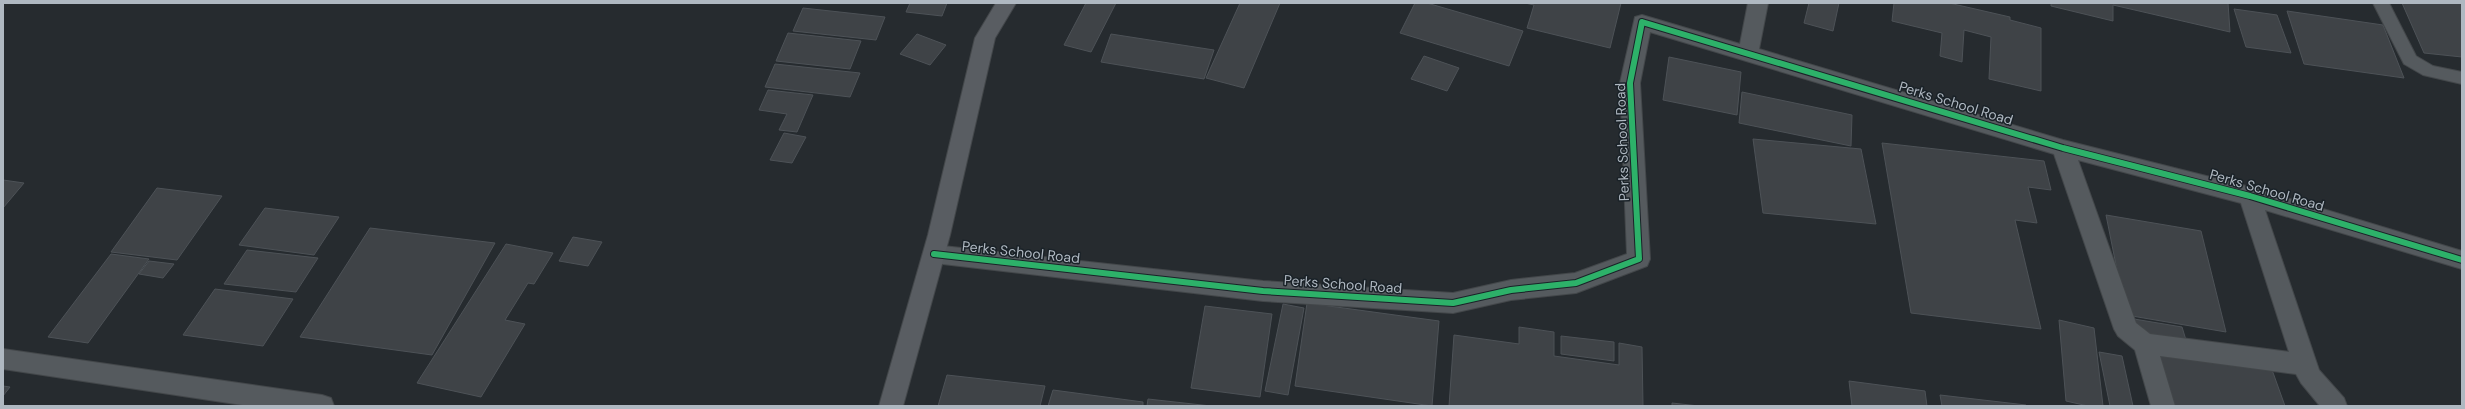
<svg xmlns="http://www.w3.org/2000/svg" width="2465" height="409" font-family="'DM Sans',sans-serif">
	<rect width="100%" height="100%" fill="#262b2f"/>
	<g fill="#3f4347" stroke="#4d5257">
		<polygon points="910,3 947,3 942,16 906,12"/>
		<polygon points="1086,3 1116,3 1091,52 1064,45"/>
		<polygon points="1240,3 1280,3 1244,88 1206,78"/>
		<polygon points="1415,3 1427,3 1523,31 1509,66 1400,33"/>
		<polygon points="1525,3 1621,3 1610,48 1527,28 1534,5"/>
		<polygon points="1809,3 1839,3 1833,31 1804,23"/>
		<polygon points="1894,3 1949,3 2010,17 2010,20 2041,28 2041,91 1989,79 1991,37 1964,30 1962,62 1940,56 1942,33 1892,21"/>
		<polygon points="2051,3 2228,3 2230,32 2113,5 2113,21 2051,6"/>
		<polygon points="2402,3 2462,3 2462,57 2424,53"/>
		<polygon points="803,8 885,17 876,40 793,31"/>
		<polygon points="2234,9 2277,15 2291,53 2246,47"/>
		<polygon points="2287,11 2383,25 2404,78 2304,64"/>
		<polygon points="788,33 861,41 850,69 776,61"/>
		<polygon points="917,34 946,45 930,65 900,54"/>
		<polygon points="1111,34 1214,50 1204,79 1101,62"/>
		<polygon points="1424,56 1459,68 1447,91 1411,79"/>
		<polygon points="1669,57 1741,72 1737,115 1663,100"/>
		<polygon points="775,64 860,73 850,97 765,87"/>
		<polygon points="768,90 813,95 797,132 779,130 787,114 759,110"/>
		<polygon points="1742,92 1852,115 1851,146 1739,123"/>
		<polygon points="784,133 806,137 792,163 770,160"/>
		<polygon points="1753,139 1861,149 1876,224 1763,213"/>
		<polygon points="1882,143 2044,161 2051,190 2028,187 2037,223 2015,220 2041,329 1911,313"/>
		<polygon points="3,180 24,183 3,208"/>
		<polygon points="157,188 222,196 177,260 111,252"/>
		<polygon points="265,208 339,217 314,255 239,245"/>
		<polygon points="2106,215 2201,231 2226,332 2126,315"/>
		<polygon points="370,228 495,243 432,355 300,337"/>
		<polygon points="573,237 602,242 588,266 559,261"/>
		<polygon points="506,244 553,253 534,284 528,283 505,320 525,324 481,397 417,383"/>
		<polygon points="247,250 318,258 296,292 224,284"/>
		<polygon points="111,254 149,259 88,343 48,337"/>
		<polygon points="149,261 174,264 163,278 139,274"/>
		<polygon points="215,289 293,299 263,346 183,335"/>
		<polygon points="1307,303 1439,321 1432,406 1295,386"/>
		<polygon points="1283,304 1304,308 1288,395 1265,391"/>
		<polygon points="1205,306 1272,314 1260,397 1191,388"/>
		<polygon points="2128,318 2182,327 2186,340 2132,332"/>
		<polygon points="2059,320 2094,328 2103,406 2088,406 2066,401"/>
		<polygon points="1519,327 1554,332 1554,356 1619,365 1619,343 1642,347 1643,406 1449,406 1454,335 1519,344"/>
		<polygon points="1561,336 1614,342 1614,361 1561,354"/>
		<polygon points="2099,352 2122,356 2133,406 2110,406"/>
		<polygon points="2156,354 2271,367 2285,406 2172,406"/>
		<polygon points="947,375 1045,386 1040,406 938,406"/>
		<polygon points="1849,381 1925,391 1927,406 1852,406"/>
		<polygon points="3,386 10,387 3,396"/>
		<polygon points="1053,390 1143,402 1143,406 1048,406"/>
		<polygon points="1940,395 2026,405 2026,406 1942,406"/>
		<polygon points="1148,399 1211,406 1147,406"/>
		<polygon points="1672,403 1699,406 1672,406"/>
	</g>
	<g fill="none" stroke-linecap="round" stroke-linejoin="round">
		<defs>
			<polygon id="lane" points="2373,3 2389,3 2416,56 2433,66 2462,72 2462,84 2423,75 2404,64"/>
			<g id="street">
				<path d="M1748,3H1768L1759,49L2063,140L2250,187L2462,251V269L2265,210L2319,370L2344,398L2347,406H2320L2301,383L2296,374L2160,356L2175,406H2151L2135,350L2118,336L2114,329L2054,154L1650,32L1640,83L1650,259L1647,266L1576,293L1511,300L1453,313L1263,301L934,263L926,261L923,254L926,247L934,245L1263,281L1453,293L1511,280L1575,273L1627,254L1620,83L1635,17L1642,15L1740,44ZM2078,160L2241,203L2289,352L2150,334L2136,323Z"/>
				<polygon points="3,349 322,395 331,398 334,406 249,406 3,369"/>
			</g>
			<polygon id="secondary" points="996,3 1016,3 995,38 950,235 903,406 879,406 928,235 975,38"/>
		</defs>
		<use href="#lane" stroke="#43474a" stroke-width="2"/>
		<use href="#street" stroke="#43474a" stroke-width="2"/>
		<use href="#secondary" stroke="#43474a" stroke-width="2"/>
		<use href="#lane" fill="#555a5e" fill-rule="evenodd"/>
		<use href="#street" fill="#555a5e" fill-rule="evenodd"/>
		<use href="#secondary" fill="#595d62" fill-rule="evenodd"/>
		<defs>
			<polyline id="cycleway" points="934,254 1263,291 1453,303 1511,290 1576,283 1639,259 1630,83 1642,22 2063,148 2250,196 2462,260"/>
		</defs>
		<use href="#cycleway" stroke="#1a2228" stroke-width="8"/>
		<use href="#cycleway" stroke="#2db169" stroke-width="6"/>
	</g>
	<g text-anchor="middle" stroke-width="3" stroke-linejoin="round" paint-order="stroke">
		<g font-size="14" fill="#afb8c1" stroke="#1a2228">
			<text transform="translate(1956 103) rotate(17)" y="5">Perks School Road</text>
			<text transform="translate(1622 142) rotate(-92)" y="5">Perks School Road</text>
			<text transform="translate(2267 190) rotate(16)" y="5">Perks School Road</text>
			<text transform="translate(1021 252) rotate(6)" y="5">Perks School Road</text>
			<text transform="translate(1343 284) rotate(4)" y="5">Perks School Road</text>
		</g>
	</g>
	<rect width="2465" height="409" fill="none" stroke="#afb8c1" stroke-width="8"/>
</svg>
